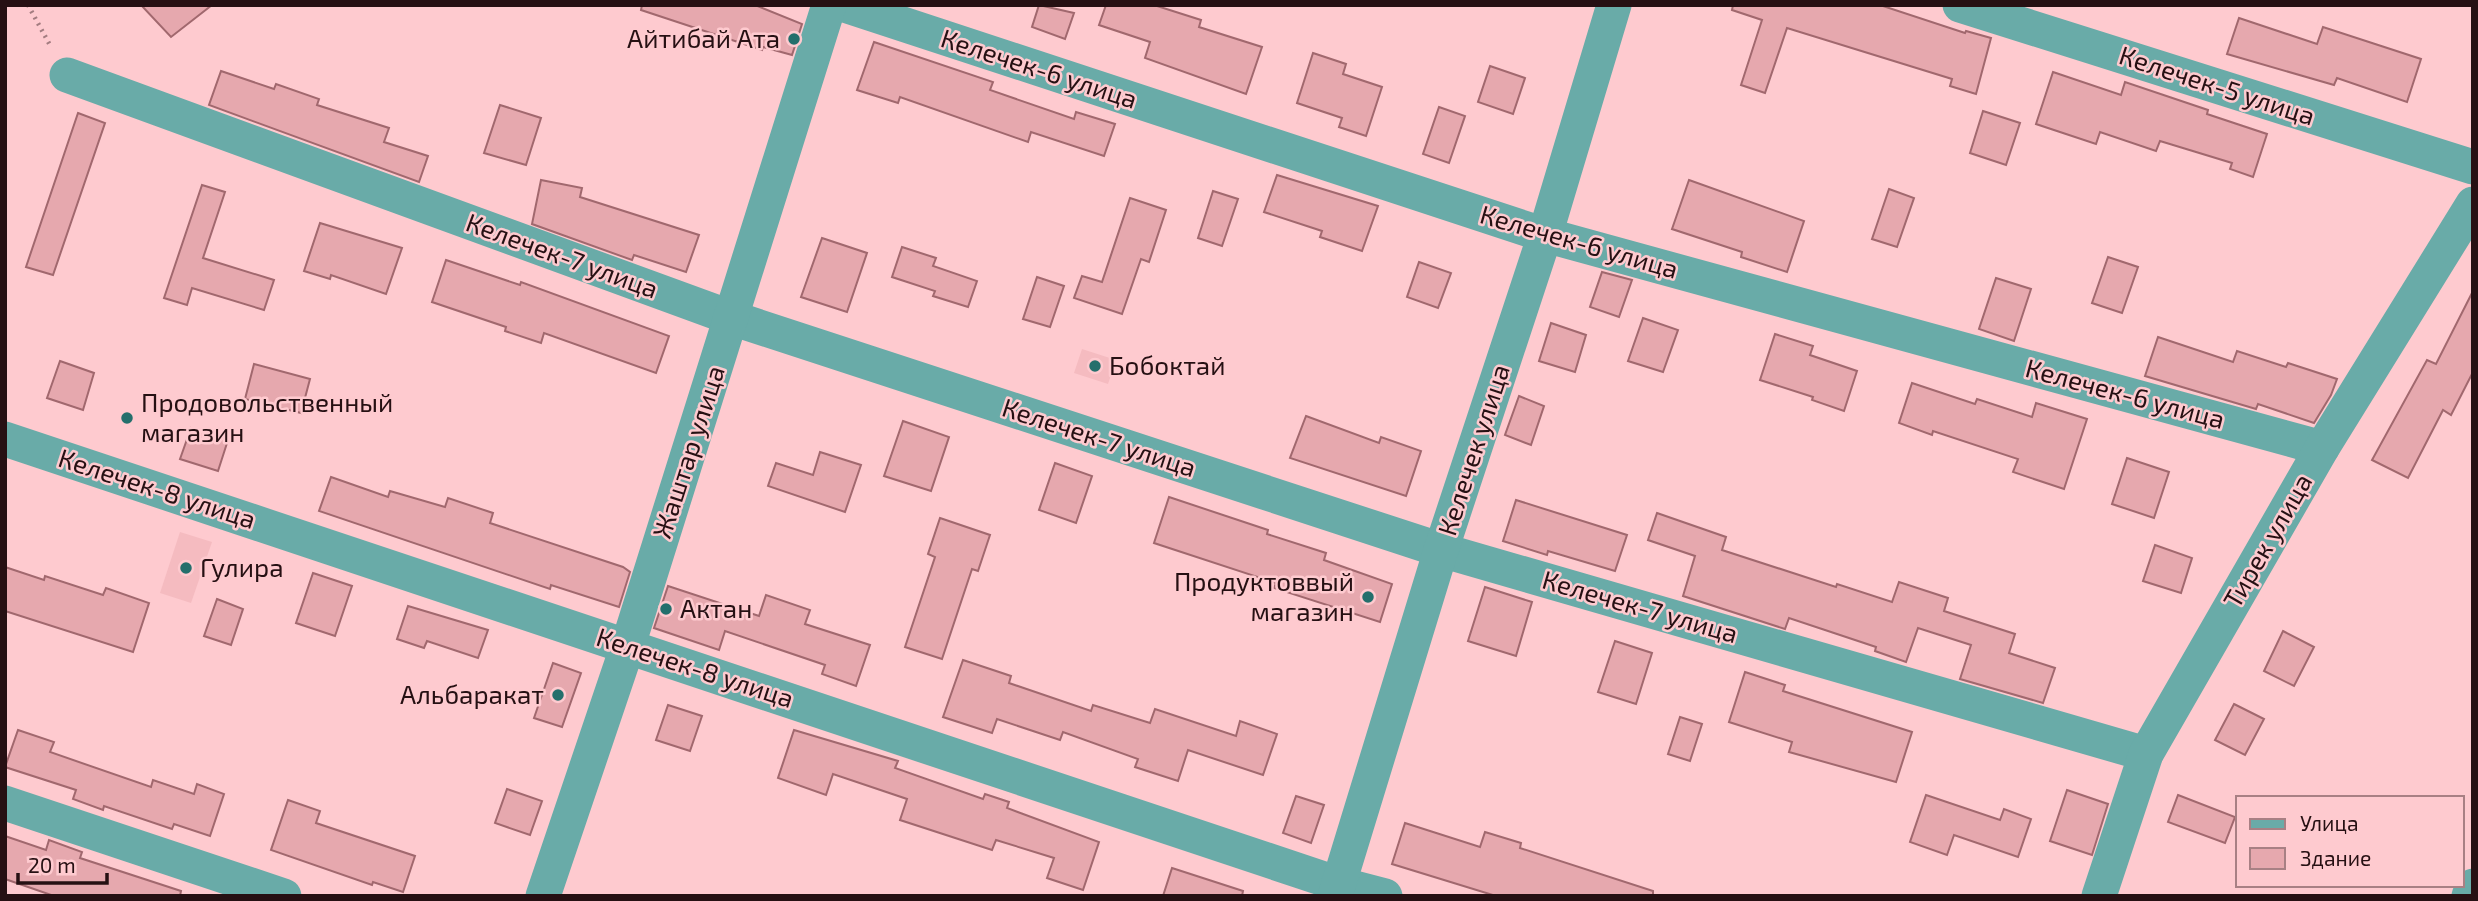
<svg xmlns="http://www.w3.org/2000/svg" width="2478" height="901" font-family="'Exo 2',sans-serif">
	<rect width="100%" height="100%" fill="#fecacf"/>
	<g fill="#f5bbc0">
		<polygon points="1082,349 1116,360 1108,384 1074,373"/>
		<polygon points="180,532 212,542 191,603 160,593"/>
	</g>
	<g fill="#e6a8ae" stroke="#a1686e" stroke-width="2">
		<polygon points="141,5 212,5 171,37"/>
		<polygon points="642,5 755,5 802,24 792,55 763,47 762,50 641,10"/>
		<polygon points="1039,5 1074,13 1065,39 1032,27"/>
		<polygon points="1106,5 1154,5 1201,20 1199,27 1262,47 1246,94 1145,58 1150,42 1099,25"/>
		<polygon points="1733,5 1880,5 1965,33 1966,31 1991,38 1976,94 1950,86 1952,79 1787,28 1765,93 1741,85 1762,20 1732,10"/>
		<polygon points="2239,18 2317,44 2323,27 2421,59 2407,102 2337,78 2334,85 2227,54"/>
		<polygon points="874,42 993,82 990,90 1074,119 1076,112 1115,124 1104,156 1031,132 1028,142 900,97 898,103 857,90"/>
		<polygon points="1313,53 1346,64 1343,74 1382,87 1366,136 1339,127 1342,118 1297,103"/>
		<polygon points="1490,66 1525,78 1513,114 1478,102"/>
		<polygon points="221,71 274,89 276,84 319,99 317,105 389,128 384,142 428,156 419,182 209,105"/>
		<polygon points="2053,72 2121,95 2125,82 2208,110 2207,114 2267,134 2253,177 2230,169 2232,163 2160,141 2156,151 2100,132 2096,144 2036,124"/>
		<polygon points="500,105 541,118 526,165 484,153"/>
		<polygon points="1439,107 1465,116 1449,163 1423,154"/>
		<polygon points="1983,111 2020,123 2006,165 1970,153"/>
		<polygon points="78,113 105,123 53,275 26,267"/>
		<polygon points="1277,175 1378,206 1362,251 1320,237 1322,231 1264,212"/>
		<polygon points="541,180 582,188 580,197 699,235 686,272 634,255 632,260 532,224"/>
		<polygon points="1689,180 1804,221 1787,272 1741,257 1742,252 1672,229"/>
		<polygon points="202,185 225,192 203,258 274,280 264,310 192,288 187,305 164,298"/>
		<polygon points="1889,189 1914,198 1897,247 1872,239"/>
		<polygon points="1213,191 1238,199 1222,246 1198,238"/>
		<polygon points="1130,198 1166,210 1149,262 1141,259 1122,314 1074,298 1082,276 1102,282"/>
		<polygon points="320,223 402,248 386,294 331,275 330,279 304,271"/>
		<polygon points="822,238 867,253 847,312 801,297"/>
		<polygon points="902,247 936,258 933,266 977,281 968,307 933,296 935,291 892,277"/>
		<polygon points="2108,257 2138,267 2122,313 2092,303"/>
		<polygon points="446,260 520,285 521,282 669,336 656,373 544,333 541,343 505,331 506,327 432,302"/>
		<polygon points="1419,262 1451,273 1438,308 1407,297"/>
		<polygon points="1602,272 1632,280 1619,317 1590,307"/>
		<polygon points="1037,277 1064,286 1050,327 1023,319"/>
		<polygon points="1996,278 2031,289 2014,341 1979,329"/>
		<polygon points="2473,291 2473,372 2451,415 2443,410 2408,478 2372,460 2427,360 2436,364"/>
		<polygon points="1643,318 1678,330 1663,372 1628,361"/>
		<polygon points="1551,323 1586,335 1575,372 1539,361"/>
		<polygon points="1775,334 1813,346 1810,355 1857,371 1844,411 1812,400 1813,397 1760,380"/>
		<polygon points="2158,337 2233,362 2237,351 2286,367 2288,363 2337,379 2331,395 2314,423 2258,404 2256,409 2145,376"/>
		<polygon points="60,361 94,373 83,410 47,398"/>
		<polygon points="254,364 310,379 301,413 245,399"/>
		<polygon points="1912,383 1975,404 1977,399 2032,417 2036,403 2087,419 2064,489 2013,472 2018,459 1933,431 1932,435 1899,423"/>
		<polygon points="1519,396 1544,406 1531,445 1505,435"/>
		<polygon points="1306,416 1379,443 1381,437 1421,451 1406,496 1290,458"/>
		<polygon points="903,421 949,437 931,491 884,476"/>
		<polygon points="191,428 228,440 218,471 180,459"/>
		<polygon points="820,452 861,465 845,512 768,486 776,463 813,475"/>
		<polygon points="2127,458 2169,472 2154,518 2112,504"/>
		<polygon points="1055,463 1092,476 1076,523 1039,510"/>
		<polygon points="331,477 388,497 390,491 445,507 448,498 493,513 490,523 623,567 630,572 619,607 551,585 550,589 319,511"/>
		<polygon points="1169,497 1268,530 1267,534 1326,553 1324,560 1392,584 1380,622 1274,588 1276,583 1154,543"/>
		<polygon points="1516,500 1627,535 1615,571 1548,551 1547,555 1503,541"/>
		<polygon points="1657,513 1726,537 1722,550 1836,587 1837,584 1892,602 1899,582 1948,598 1944,611 2015,634 2009,653 2055,668 2043,703 1960,679 1971,645 1918,628 1906,662 1875,651 1876,647 1789,618 1785,629 1683,596 1695,556 1648,540"/>
		<polygon points="940,518 990,535 978,571 972,569 942,659 905,647 935,557 928,554"/>
		<polygon points="2155,545 2192,558 2181,593 2143,581"/>
		<polygon points="5,567 44,580 45,576 103,595 106,588 149,603 133,652 5,611"/>
		<polygon points="313,573 352,586 335,636 296,623"/>
		<polygon points="668,586 759,616 766,595 810,610 805,624 870,645 856,686 822,674 825,665 725,631 719,650 654,628"/>
		<polygon points="1485,587 1532,602 1516,656 1468,641"/>
		<polygon points="217,599 243,609 231,645 204,636"/>
		<polygon points="408,606 488,630 478,658 427,641 424,648 397,639"/>
		<polygon points="2283,631 2314,647 2294,686 2264,671"/>
		<polygon points="1615,641 1652,653 1636,704 1598,692"/>
		<polygon points="963,660 1011,676 1009,683 1091,711 1093,705 1150,723 1155,709 1236,736 1240,721 1277,734 1263,775 1188,750 1178,781 1135,767 1138,759 1063,732 1060,740 997,719 992,733 943,717"/>
		<polygon points="553,663 581,673 562,727 534,718"/>
		<polygon points="1745,672 1785,685 1783,691 1912,732 1896,782 1789,752 1792,742 1729,722"/>
		<polygon points="2234,704 2264,719 2245,755 2215,740"/>
		<polygon points="668,705 702,716 690,751 656,740"/>
		<polygon points="1680,717 1702,724 1690,761 1668,754"/>
		<polygon points="18,730 54,742 50,752 151,787 153,780 194,794 197,784 224,794 210,836 174,824 172,829 104,806 103,810 73,799 76,790 5,767"/>
		<polygon points="794,730 898,761 895,768 983,799 985,794 1009,802 1007,808 1099,842 1083,890 1047,878 1054,858 996,840 992,850 900,820 907,799 833,774 826,795 778,778"/>
		<polygon points="507,789 542,801 530,835 495,823"/>
		<polygon points="2067,790 2108,804 2092,855 2050,841"/>
		<polygon points="1926,795 2000,820 2004,809 2031,819 2018,857 1954,835 1947,855 1910,842"/>
		<polygon points="2178,795 2235,817 2225,843 2168,822"/>
		<polygon points="1296,796 1324,805 1311,843 1283,833"/>
		<polygon points="288,800 320,811 316,823 415,856 403,892 373,882 372,885 271,850"/>
		<polygon points="1405,823 1480,847 1485,832 1521,843 1520,848 1653,891 1653,896 1496,896 1392,864"/>
		<polygon points="5,836 46,850 49,840 82,852 80,858 181,891 180,896 54,896 5,879"/>
		<polygon points="1172,868 1243,891 1242,896 1163,896"/>
	</g>
	<g fill="none" stroke-linecap="round" stroke-linejoin="round">
		<polyline stroke="#a37c80" stroke-width="4.5" stroke-dasharray="2 5" stroke-linecap="butt" points="28,5 51,47"/>
		<g stroke="#69aba8" stroke-width="35">
			<polyline points="845,5 1545,235 2322,448"/>
			<polyline points="1960,5 2473,167"/>
			<polyline points="67,75 732,318 1441,550 2146,754"/>
			<polyline points="5,439 1339,884 1385,896"/>
			<polyline points="5,803 284,896"/>
			<polyline points="543,896 628,645 829,5"/>
			<polyline points="1335,896 1441,550 1545,235 1614,5"/>
			<polyline points="2099,896 2146,754 2322,448 2473,204"/>
			<polyline points="2469,896 2473,886"/>
		</g>
	</g>
	<g fill="#246f6c" stroke="#fecacf" stroke-width="2.5">
		<circle cx="794" cy="39" r="7"/>
		<circle cx="1095" cy="366" r="7"/>
		<circle cx="127" cy="418" r="7"/>
		<circle cx="186" cy="568" r="7"/>
		<circle cx="1368" cy="597" r="7"/>
		<circle cx="666" cy="609" r="7"/>
		<circle cx="558" cy="695" r="7"/>
	</g>
	<g text-anchor="middle" stroke-width="5" stroke-linejoin="round" paint-order="stroke">
		<g font-size="26" fill="#261013" stroke="#fecacf" text-anchor="start">
			<text x="780" y="48" text-anchor="end">Айтибай Ата</text>
			<text x="1109" y="375">Бобоктай</text>
			<text x="141" y="412">Продовольственный<tspan x="141" dy="30">магазин</tspan></text>
			<text x="200" y="577">Гулира</text>
			<text x="1354" y="591" text-anchor="end">Продуктоввый<tspan x="1354" dy="30">магазин</tspan></text>
			<text x="680" y="618">Актан</text>
			<text x="544" y="704" text-anchor="end">Альбаракат</text>
		</g>
		<g font-size="26" fill="#261013" stroke="#fecacf">
			<text transform="translate(1039 69) rotate(18)" y="9">Келечек-6 улица</text>
			<text transform="translate(2217 86) rotate(18)" y="9">Келечек-5 улица</text>
			<text transform="translate(1579 242) rotate(16)" y="9">Келечек-6 улица</text>
			<text transform="translate(562 256) rotate(20)" y="9">Келечек-7 улица</text>
			<text transform="translate(2125 394) rotate(15)" y="9">Келечек-6 улица</text>
			<text transform="translate(1099 438) rotate(18)" y="9">Келечек-7 улица</text>
			<text transform="translate(1474 450) rotate(-72)" y="9">Келечек улица</text>
			<text transform="translate(689 452) rotate(-72)" y="9">Жаштар улица</text>
			<text transform="translate(157 489) rotate(18)" y="9">Келечек-8 улица</text>
			<text transform="translate(2268 541) rotate(-60)" y="9">Тирек улица</text>
			<text transform="translate(1640 607) rotate(16)" y="9">Келечек-7 улица</text>
			<text transform="translate(695 668) rotate(18)" y="9">Келечек-8 улица</text>
		</g>
	</g>
	<rect width="2478" height="901" fill="none" stroke="#261013" stroke-width="14"/>
	<rect x="2236" y="796" width="228" height="91" fill="#fecacf" stroke="#a88084" stroke-width="2"/>
	<rect x="2250" y="819" width="35" height="10" fill="#69aba8" stroke="#a88084" stroke-width="2"/>
	<text x="2300" y="831" font-size="21" fill="#261013">Улица</text>
	<rect x="2250" y="848" width="35" height="21" fill="#e6a8ae" stroke="#a88084" stroke-width="2"/>
	<text x="2300" y="866" font-size="21" fill="#261013">Здание</text>
	<path d="M18 873v10h89v-10" fill="none" stroke="#261013" stroke-width="3.5"/>
	<text x="28" y="873" font-size="21" fill="#261013" stroke="#fecacf" stroke-width="5" paint-order="stroke">20 m</text>
</svg>
